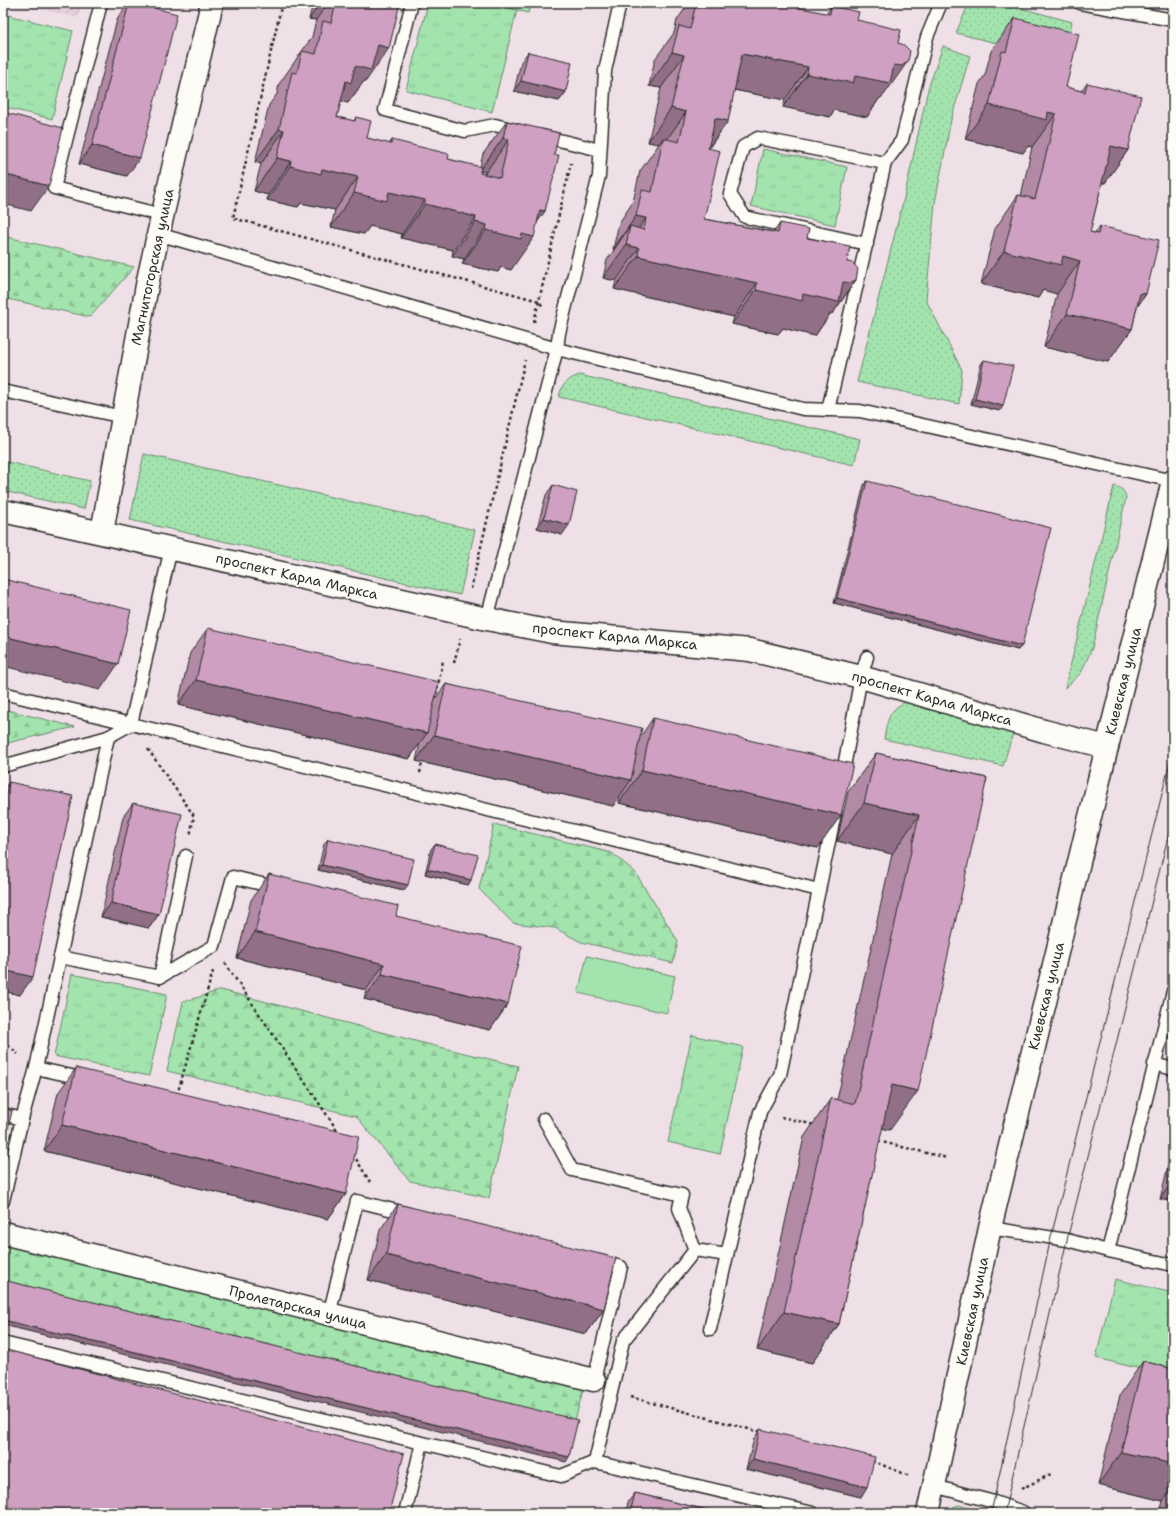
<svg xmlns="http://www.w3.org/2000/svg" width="1176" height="1516" font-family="'Shantell Sans',sans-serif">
	<defs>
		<pattern id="industrial-furrows" width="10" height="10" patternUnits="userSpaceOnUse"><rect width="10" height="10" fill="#e5cddc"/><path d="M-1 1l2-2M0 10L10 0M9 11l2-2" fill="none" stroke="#c5b0bd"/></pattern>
		<pattern id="grass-dots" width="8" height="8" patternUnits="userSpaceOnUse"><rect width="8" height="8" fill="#a3e4ae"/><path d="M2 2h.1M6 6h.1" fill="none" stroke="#8cc496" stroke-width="1.8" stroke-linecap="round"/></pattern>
		<pattern id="forest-firs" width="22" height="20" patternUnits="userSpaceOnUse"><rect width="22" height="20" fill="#a3e4ae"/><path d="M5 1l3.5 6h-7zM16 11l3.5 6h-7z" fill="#8cc496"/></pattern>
		<pattern id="park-tufts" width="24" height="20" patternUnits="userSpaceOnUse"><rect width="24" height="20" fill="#a3e4ae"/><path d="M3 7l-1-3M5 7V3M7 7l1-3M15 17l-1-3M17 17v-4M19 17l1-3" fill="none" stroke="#8cc496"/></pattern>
	</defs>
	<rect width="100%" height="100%" fill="#efe0e7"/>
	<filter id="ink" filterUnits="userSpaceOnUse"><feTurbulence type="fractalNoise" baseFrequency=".025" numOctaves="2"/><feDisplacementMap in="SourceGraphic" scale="8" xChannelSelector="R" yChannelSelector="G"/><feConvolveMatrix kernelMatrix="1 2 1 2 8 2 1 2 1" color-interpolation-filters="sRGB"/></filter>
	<g filter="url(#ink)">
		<polygon fill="url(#industrial-furrows)" points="15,3 82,3 78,18"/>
		<g fill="url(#grass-dots)" stroke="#67886c">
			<polygon points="969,3 1002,3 1072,22 1064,60 956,33"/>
			<polygon points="943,46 970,56 951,120 935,203 926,300 962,370 959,404 857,382 905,194 928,89"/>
			<path d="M579,375L860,439L854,465L559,397C561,385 568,379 579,375Z"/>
			<polygon points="144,454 475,530 460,595 130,520"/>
			<polygon points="3,461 90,481 84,509 3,491"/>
			<path d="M1114,486C1121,487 1125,491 1126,498L1092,648L1081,673L1065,688Z"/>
			<path d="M906,702L1013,733L1003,766L884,739C887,722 888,709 906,702Z"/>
			<polygon points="959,1505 983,1512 983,1513 949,1513 953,1507"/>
		</g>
		<g fill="url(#forest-firs)" stroke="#67886c">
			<polygon points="3,236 134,267 90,317 3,298"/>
			<polygon points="3,709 75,727 3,744"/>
			<polygon points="494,824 612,853 635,872 678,941 673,963 581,942 555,928 513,923 479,889"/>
			<polygon points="221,990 419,1042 518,1066 489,1198 410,1181 356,1116 167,1071 183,1002"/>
			<polygon points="3,1245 584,1386 574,1425 3,1286"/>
		</g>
		<g fill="url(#park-tufts)" stroke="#67886c">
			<polygon points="428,3 490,3 517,10 492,112 406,90"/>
			<polygon points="3,14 73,31 52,119 3,107"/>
			<polygon points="763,149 847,167 835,225 751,206"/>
			<polygon points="72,974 167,994 149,1076 54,1056"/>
			<polygon points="692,1035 743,1047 720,1154 668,1142"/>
			<polygon points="1115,1279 1173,1293 1173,1377 1096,1358"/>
		</g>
		<g fill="#a3e4ae" stroke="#67886c">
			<polygon points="490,3 531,3 528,13"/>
			<polygon points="587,956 675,976 667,1013 578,993"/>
		</g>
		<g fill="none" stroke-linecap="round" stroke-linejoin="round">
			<defs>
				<g id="service">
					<polyline points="101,3 54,188 162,215"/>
					<polyline points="412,3 385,110 465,131 495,125 519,131"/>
					<polyline points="1080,3 1173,20"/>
					<polyline points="542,136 600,150"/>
					<polyline points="158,234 557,349 803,409 860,411 1173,481"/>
					<polyline points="867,244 745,217 730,194 743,147 758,138 885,163"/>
					<polyline points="3,391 123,417"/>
					<polyline points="828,410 885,163 902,140 927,37 941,3"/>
					<polyline points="171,548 131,724 819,890 780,1075 760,1112 710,1329"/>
					<polyline points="487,619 557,349 559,333 599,176 605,71 620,3"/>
					<polyline points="3,693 131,724 108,737 36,1068"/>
					<polyline points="3,766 108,737"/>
					<polyline points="842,777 861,677 867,657"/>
					<polyline points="819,890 835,813"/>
					<polyline points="60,957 160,977 214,946 233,877 278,888"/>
					<polyline points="160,977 186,856"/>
					<polyline points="1154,1064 1173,1069"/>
					<polyline points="3,1114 22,1119 3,1201"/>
					<polyline points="22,1119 36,1068 85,1079"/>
					<polyline points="544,1119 572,1170 682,1195 679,1208 695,1250"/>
					<polyline points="990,1228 1067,1240 1108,1251 1173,1265"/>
					<polyline points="1108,1251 1173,991"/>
					<polyline points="727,1255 695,1250 623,1341 595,1462 813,1513"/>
					<polyline points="329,1315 357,1201 409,1214"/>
					<polyline points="3,1343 561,1476 595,1462"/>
					<polyline points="594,1380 621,1267 599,1261"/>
					<polyline points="934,1486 994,1502 1023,1512"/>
					<polyline points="405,1513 422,1443"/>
				</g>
				<g id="minor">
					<polyline points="3,511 487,619 552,632 750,650 861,677 1044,731 1107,747"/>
					<polyline points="102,532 148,280 176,155 212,3"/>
					<polyline points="3,1233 594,1380"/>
				</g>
				<polyline id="tertiary" points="928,1513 990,1228 1107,747 1173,481"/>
			</defs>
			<use href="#service" stroke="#2b2b2b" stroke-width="15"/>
			<use href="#minor" stroke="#2b2b2b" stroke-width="25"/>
			<use href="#tertiary" stroke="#2b2b2b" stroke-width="25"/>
			<g stroke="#2b2b2b" stroke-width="2.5" stroke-dasharray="3 3" stroke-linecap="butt">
				<polyline points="282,3 233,218 539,301 543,307"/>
				<polyline points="534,322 571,163"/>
				<polyline points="471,589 525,360"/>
				<polyline points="454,663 460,639"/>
				<polyline points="435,700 443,661"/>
				<polyline points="148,749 194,816 190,836"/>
				<polyline points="420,773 422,762"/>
				<polyline points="225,963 339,1133"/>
				<polyline points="3,1042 18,1054"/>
				<polyline points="177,1095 213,971"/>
				<polyline points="781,1117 815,1125"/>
				<polyline points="878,1141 947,1158"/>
				<polyline points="353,1154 370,1182"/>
				<polyline points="630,1397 760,1432"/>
				<polyline points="872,1461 910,1476"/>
				<polyline points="1021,1489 1053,1473"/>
			</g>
			<use href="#service" stroke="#fdfcf7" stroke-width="12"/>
			<use href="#minor" stroke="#fdfcf7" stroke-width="22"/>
			<use href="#tertiary" stroke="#fdfcf7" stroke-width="22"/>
			<g stroke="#2b2b2b" stroke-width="1">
				<polyline points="991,1513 1051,1237 1173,750"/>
				<polyline points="1004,1513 1067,1240 1173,817"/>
			</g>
		</g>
		<g fill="#b28aa6" stroke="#2b2b2b" fill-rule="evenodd">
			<polygon points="128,3 136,3 127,176 79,164 117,20"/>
			<path d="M313,3H400L366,81H364L348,103L341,101L337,117L354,121L356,117L367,138L389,144L392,140L448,159L480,167L483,154L507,121L554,155L545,211L538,221L511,270L501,267L498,272L462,264L464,259L452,256L453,250L401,238L402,234L370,226L364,234L331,227L335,210L301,203L298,207L267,200L268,195L254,191L261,164L255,162L269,105L277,94L279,84L312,37L316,20L309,19ZM480,171L486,172L485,174L480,173Z"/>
			<polygon points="689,3 777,3 826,14 831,6 857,20 884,95 879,99 867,117 834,110 830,117 783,107 785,100 734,90 728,121 709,148 704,219 774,232 780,223 807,238 847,262 856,280 833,313 830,314 815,336 783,328 778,334 732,324 734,317 614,289 616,281 603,278 607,260 614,250 613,249 619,223 633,202 640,171 659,144 648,142 661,88 649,86 655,59 674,33 677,20"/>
			<polygon points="1015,18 1066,87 1081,91 1087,83 1128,150 1105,183 1102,183 1090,232 1095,233 1100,226 1146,294 1137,307 1132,329 1108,362 1044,347 1057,294 1043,290 1038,298 981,284 995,229 1018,195 1021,196 1032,147 1028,146 1023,153 965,139 979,84 985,75 991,51"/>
			<polygon points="528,52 566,92 559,101 514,91 521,62"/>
			<polygon points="984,360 1000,411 971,404 981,364"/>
			<polygon points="867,481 1022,646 1018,650 834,603 864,485"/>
			<polygon points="553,485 562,535 537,528 546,495"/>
			<polygon points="208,628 435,699 446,684 641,736 653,718 818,848 619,803 620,795 613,806 416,761 420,743 409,759 178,705 190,653"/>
			<polygon points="876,753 987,778 890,1130 882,1128 839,1324 812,1363 757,1350 804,1137 831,1098 837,1100 892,854 837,841 848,792"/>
			<polygon points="9,782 20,995 3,991 3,790"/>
			<polygon points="133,803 159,914 149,928 101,917 123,817"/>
			<polygon points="328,839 404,890 318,870 324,844"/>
			<polygon points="435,844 471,880 468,885 425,874 431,849"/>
			<polygon points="269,874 396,916 508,1004 490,1030 364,999 366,990 237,958 251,900"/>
			<polygon points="76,1068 346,1194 328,1219 44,1151 58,1093"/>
			<polygon points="1173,1145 1173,1202 1160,1199"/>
			<polygon points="398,1204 604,1309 586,1334 368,1280 380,1230"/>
			<polygon points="1143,1361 1173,1369 1173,1513 1160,1513 1163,1501 1098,1485 1120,1395"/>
			<polygon points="760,1429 861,1497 746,1469 754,1439"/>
			<polygon points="635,1493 720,1513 626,1513 628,1502"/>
		</g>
		<g fill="#917087" stroke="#2b2b2b">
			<polygon points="320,3 328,3 316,20 309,19"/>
			<polygon points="378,45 389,48 366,81 364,81 348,103 333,99 355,66"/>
			<polygon points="672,52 684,55 661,88 649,86"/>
			<polygon points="742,54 808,67 785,100 719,87"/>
			<polygon points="908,61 884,95 879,99 867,117 834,110 830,117 783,107 807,74 855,76 894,65"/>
			<polygon points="521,81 566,92 559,101 514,91"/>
			<polygon points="989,105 1048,112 1056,114 1032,147 1028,146 1023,153 965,139"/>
			<polygon points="671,108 686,112 663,145 663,138 659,144 648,142"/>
			<polygon points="715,118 728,121 704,154"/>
			<polygon points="279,129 284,130 261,164 255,162"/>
			<polygon points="503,138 509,139 486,172 479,171"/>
			<polygon points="92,145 140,158 127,176 79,164"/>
			<polygon points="1111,146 1128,150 1105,183 1088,179"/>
			<polygon points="277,158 291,161 268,195 254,191"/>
			<polygon points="290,166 322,169 358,177 335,210 301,203 298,207 267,200"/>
			<polygon points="3,174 49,186 31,211 3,204"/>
			<polygon points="389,192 425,200 402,234 370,226 364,234 331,227 354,193"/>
			<polygon points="425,204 476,217 453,250 401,238"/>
			<polygon points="540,210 545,211 528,235 534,237 511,270 501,267 498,272 462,264 486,230"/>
			<polygon points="636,216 646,218 627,245 639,248 616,281 603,278 626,245 630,226 614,250 613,249"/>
			<polygon points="475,222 487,225 464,259 452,256"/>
			<polygon points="1004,251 1063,256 1080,261 1057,294 1043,290 1038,298 981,284"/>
			<polygon points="638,256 757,283 734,317 614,289"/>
			<polygon points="856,280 833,313 830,314 815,336 783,328 778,334 732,324 756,290 803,294 843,282"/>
			<polygon points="1140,293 1146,294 1123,327 1132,329 1108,362 1044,347 1067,314"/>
			<polygon points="975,399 1003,406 1000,411 971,404"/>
			<polygon points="544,518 569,525 562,535 537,528"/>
			<polygon points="837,598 1022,646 1018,650 834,603"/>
			<polygon points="3,636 118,664 100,690 3,666"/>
			<polygon points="196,680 427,733 409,759 178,705"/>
			<polygon points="434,735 631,780 613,806 416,761"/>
			<polygon points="642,770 841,815 818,848 619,803"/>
			<polygon points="864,803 919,815 892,854 837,841"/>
			<polygon points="322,865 408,885 404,890 318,870"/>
			<polygon points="428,869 471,880 468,885 425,874"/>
			<polygon points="111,903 159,914 149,928 101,917"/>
			<polygon points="255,932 384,964 366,990 237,958"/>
			<polygon points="3,970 33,977 20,995 3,991"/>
			<polygon points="382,974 508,1004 490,1030 364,999"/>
			<polygon points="892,1085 918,1091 890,1130 865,1124"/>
			<polygon points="62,1125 346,1194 328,1219 44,1151"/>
			<polygon points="1173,1180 1173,1202 1160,1199"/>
			<polygon points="386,1255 604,1309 586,1334 368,1280"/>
			<polygon points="784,1312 839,1324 812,1363 757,1350"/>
			<polygon points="3,1320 569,1457 566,1462 3,1325"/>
			<polygon points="1121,1452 1173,1464 1173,1487 1163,1501 1098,1485"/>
			<polygon points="753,1459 867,1487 861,1497 746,1469"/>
		</g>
		<g fill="#cfa0c1" stroke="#2b2b2b">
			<polygon points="129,3 136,3 177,14 140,158 92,145"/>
			<polygon points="336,3 400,3 389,48 378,45 371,70 355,66 351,83 346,81 337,117 355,121 356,117 371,121 367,138 391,144 392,140 449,154 448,159 481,167 480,173 500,178 509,139 503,138 507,121 559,133 554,155 559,155 545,211 540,210 534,237 522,234 521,239 486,230 487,225 475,222 476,217 425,204 425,200 389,192 387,201 354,193 358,177 322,169 321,174 290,166 291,161 277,158 284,130 279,129 292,72 297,73 302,51 316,54 323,21 331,23"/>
			<polygon points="696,3 777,3 830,14 831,6 859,12 857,20 901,30 898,43 904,45 910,51 908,61 902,66 894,65 890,83 855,76 853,83 807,74 808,67 742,54 728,121 715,118 712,133 708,148 720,151 704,219 778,233 780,223 809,229 807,238 850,246 847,262 853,263 858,269 856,280 849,283 843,282 839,302 803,294 802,301 756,290 757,283 638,256 639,248 626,245 630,226 644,230 646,218 636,216 642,190 652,192 663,138 679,142 686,112 671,108 684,55 672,52 679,26 690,29"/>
			<polygon points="1015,18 1079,34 1066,87 1085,92 1087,83 1141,96 1128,150 1111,146 1090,232 1098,234 1100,226 1159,240 1146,294 1140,293 1132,329 1067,314 1080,261 1063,256 1061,265 1004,251 1018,195 1035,199 1056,114 1048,112 1047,120 989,105 1002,51 1006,52"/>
			<polygon points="528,52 572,62 566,92 521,81"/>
			<polygon points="3,112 63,128 49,186 3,174"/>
			<polygon points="984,360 1013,366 1003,406 975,399"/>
			<polygon points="867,481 1051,528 1022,646 837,598"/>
			<polygon points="553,485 577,492 569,525 544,518"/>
			<polygon points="3,579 131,610 118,664 3,636"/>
			<polygon points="208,628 439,682 427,733 196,680"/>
			<polygon points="446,684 642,728 631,780 434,735"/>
			<polygon points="653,718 853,764 841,815 642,770"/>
			<polygon points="876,753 987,778 918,1091 892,1085 839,1324 784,1312 831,1098 855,1104 919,815 864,803"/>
			<polygon points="9,782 73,796 33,977 3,970 3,808"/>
			<polygon points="133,803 182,814 159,914 111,903"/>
			<polygon points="328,839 414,859 408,885 322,865"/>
			<polygon points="435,844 478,855 471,880 428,869"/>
			<polygon points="269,874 398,906 396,916 522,946 508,1004 382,974 384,964 255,932"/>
			<polygon points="76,1068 359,1136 346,1194 62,1125"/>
			<polygon points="3,1108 12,1111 3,1150"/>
			<polygon points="398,1204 616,1258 604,1309 386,1255"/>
			<polygon points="3,1280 578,1420 569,1457 3,1320"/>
			<polygon points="3,1349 404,1454 389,1513 3,1513"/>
			<polygon points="1143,1361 1173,1369 1173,1464 1121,1452"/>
			<polygon points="760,1429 875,1457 867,1487 753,1459"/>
			<polygon points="635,1493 720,1513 630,1513"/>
		</g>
	</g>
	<g text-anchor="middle" stroke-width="4" stroke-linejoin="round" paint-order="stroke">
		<g font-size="14" fill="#2b2b2b" stroke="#fdfcf7">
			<text transform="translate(152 267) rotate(-78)" y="5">Магнитогорская улица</text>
			<text transform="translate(297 576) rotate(13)" y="5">проспект Карла Маркса</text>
			<text transform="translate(615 636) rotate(6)" y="5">проспект Карла Маркса</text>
			<text transform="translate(1123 681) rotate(-76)" y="5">Киевская улица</text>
			<text transform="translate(932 698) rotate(16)" y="5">проспект Карла Маркса</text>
			<text transform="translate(1046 996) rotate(-76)" y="5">Киевская улица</text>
			<text transform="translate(298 1307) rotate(14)" y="5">Пролетарская улица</text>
			<text transform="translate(972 1311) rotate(-78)" y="5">Киевская улица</text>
		</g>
	</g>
	<rect width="1176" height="1516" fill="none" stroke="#fdfcf7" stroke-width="16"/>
	<rect x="8" y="8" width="1160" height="1500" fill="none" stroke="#2b2b2b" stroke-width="1.5" filter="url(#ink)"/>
</svg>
